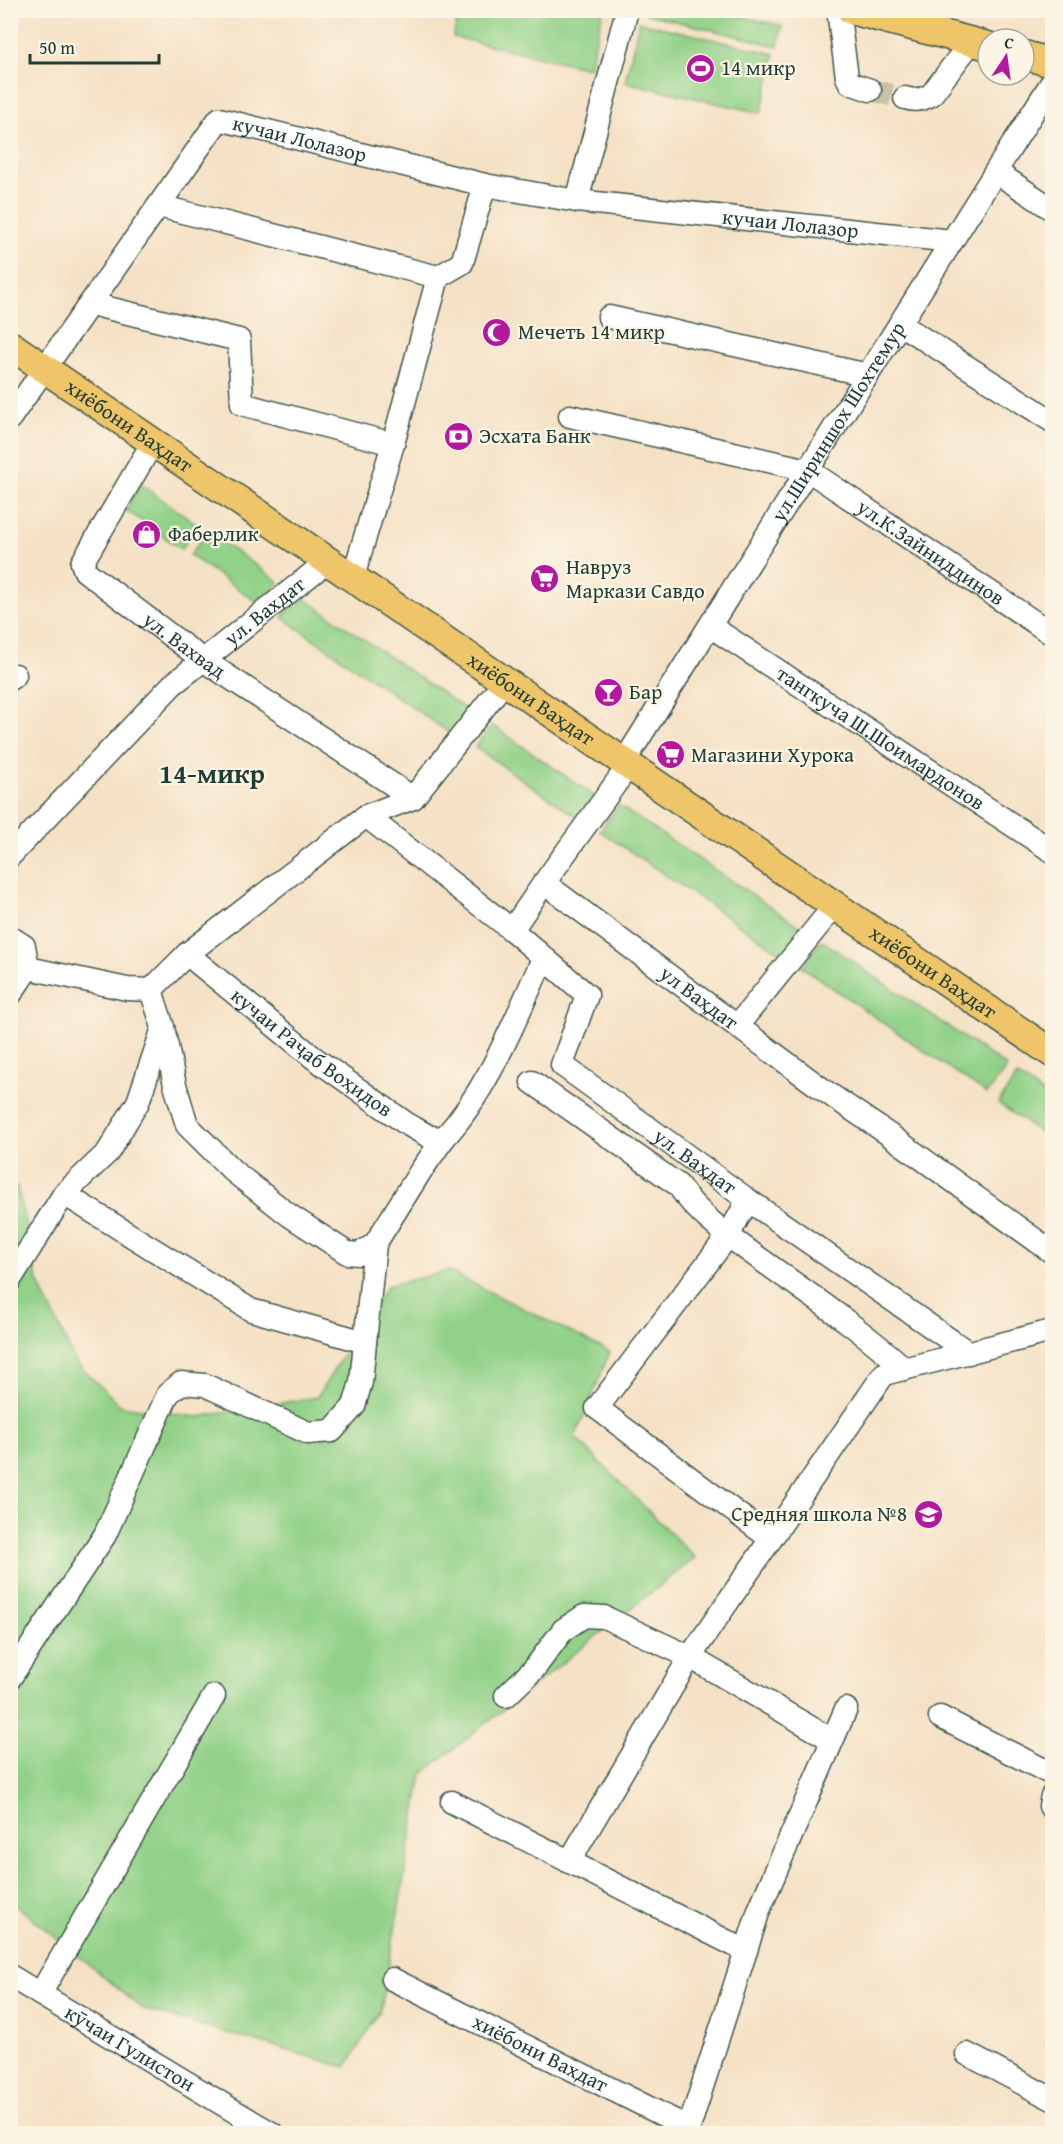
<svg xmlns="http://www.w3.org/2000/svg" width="1063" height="2144" font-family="'Gentium Book Plus',serif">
	<rect width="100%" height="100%" fill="#fcf5e5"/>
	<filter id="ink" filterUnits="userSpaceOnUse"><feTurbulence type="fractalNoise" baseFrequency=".0167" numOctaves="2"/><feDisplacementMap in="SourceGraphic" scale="12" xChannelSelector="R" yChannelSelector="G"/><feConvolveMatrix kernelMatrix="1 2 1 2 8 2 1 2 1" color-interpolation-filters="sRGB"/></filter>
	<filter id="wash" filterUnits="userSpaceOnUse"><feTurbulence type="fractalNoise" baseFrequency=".008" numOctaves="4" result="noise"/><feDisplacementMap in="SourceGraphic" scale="24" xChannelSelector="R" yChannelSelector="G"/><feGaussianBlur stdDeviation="1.35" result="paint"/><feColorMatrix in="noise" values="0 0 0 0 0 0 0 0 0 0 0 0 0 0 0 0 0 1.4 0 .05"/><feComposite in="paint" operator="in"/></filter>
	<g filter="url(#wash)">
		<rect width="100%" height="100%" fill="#f5e1c5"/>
		<g fill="#92d288" stroke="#58885e" stroke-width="1.5">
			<polygon points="460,10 603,10 603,11 589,68 453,37"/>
			<polygon points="642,11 719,11 782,26 778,46 647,14"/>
			<polygon points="639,22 775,54 761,113 625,82"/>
			<polygon points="140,484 198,525 181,549 126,510"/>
			<polygon points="207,531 279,582 261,605 190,555"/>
			<polygon points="301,596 468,711 451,734 282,617"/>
			<polygon points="492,725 597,798 580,819 475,747"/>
			<polygon points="618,805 802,928 784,955 600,831"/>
			<polygon points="821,940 1007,1067 987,1094 802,967"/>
			<polygon points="1017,1076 1052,1100 1052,1141 998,1103"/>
			<polygon points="17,1186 38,1281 76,1363 121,1406 198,1417 317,1397 387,1286 448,1271 610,1352 575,1437 695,1558 422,1774 381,2009 346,2067 143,2009 11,1901 10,1196"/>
		</g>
	</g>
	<g filter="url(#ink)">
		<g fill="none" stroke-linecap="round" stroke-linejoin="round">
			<polyline stroke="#cac0a8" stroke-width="22" stroke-dasharray="22 11" stroke-linecap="butt" points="870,90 905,98"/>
			<defs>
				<g id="minor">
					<polyline points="838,10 847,77 850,83 870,90"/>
					<path d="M905,98C915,101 921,100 931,95L971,42"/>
					<polyline points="996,172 1052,209"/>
					<path id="s1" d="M485,185L577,201L952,241"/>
					<polyline points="577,201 627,10"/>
					<polyline points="159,206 438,277"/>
					<polyline points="91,304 239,340 242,404 393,444"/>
					<polyline points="609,317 868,375"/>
					<polyline points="900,324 1052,421"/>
					<path id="s2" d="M570,416L808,470L1052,634"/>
					<path id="s3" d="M10,418L219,119L485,185L462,263L438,277L393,444L353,577"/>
					<path id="s4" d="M153,442L82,563L85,571L203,660L413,798"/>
					<path id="s5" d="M710,626L1052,851"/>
					<polyline points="10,679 15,675"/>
					<path id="s6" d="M624,762L1052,82"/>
					<path id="s7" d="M366,816L512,930L544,883L822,1089L888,1134L1052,1252"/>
					<path id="s8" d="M10,856L172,685L328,561"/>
					<polyline points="544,883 629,765"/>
					<path id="s9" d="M512,930L587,995L562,1065L748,1200L969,1353"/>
					<polyline points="10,937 24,946 28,968 10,995"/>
					<path id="s10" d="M187,954L314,1058L407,1124L430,1137L444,1138C489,1089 515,1019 543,959"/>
					<polyline points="28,968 127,989 151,990 187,954 366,816 413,798 505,681"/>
					<polyline points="151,990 163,1027 175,1085 187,1125 233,1171 289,1215 347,1253 359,1254 375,1244 420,1172 444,1138"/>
					<polyline points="737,1026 835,905"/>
					<path d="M532,1082L678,1185C699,1218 742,1246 774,1269C819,1301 864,1332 905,1369"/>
					<polyline points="64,1194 251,1310 365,1342"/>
					<polyline points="748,1200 728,1236 597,1408 771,1539"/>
					<polyline points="10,1280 64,1194 108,1152 138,1102 163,1028"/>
					<polyline points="10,1678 105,1535 168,1394 181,1383 205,1385 308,1433 332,1431 354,1406 361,1382 375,1244"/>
					<polyline points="506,1696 534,1669 563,1630 584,1616 604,1617 690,1657 569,1862"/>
					<polyline points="940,1717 1052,1774"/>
					<polyline points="832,1740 690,1657 884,1374 1052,1331"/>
					<polyline points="1052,1796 1050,1806 1052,1809"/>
					<polyline points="452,1802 746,1951"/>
					<path id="s11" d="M10,1976L249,2120"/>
					<path id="s12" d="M392,1979L689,2128"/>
					<polyline points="40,1994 214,1696"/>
					<polyline points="967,2054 1052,2099"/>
					<polyline points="243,2132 249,2120 273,2134"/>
					<polyline points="687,2134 759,1910 846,1709"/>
				</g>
				<g id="major">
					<polyline points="851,10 988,46"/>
					<polyline points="1024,55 1052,63"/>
					<path id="s13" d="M10,345L1052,1053"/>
				</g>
			</defs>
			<use href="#minor" stroke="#3f564a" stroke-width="25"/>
			<use href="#major" stroke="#3f564a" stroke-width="31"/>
			<use href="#minor" stroke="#fff" stroke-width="22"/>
			<use href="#major" stroke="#eec569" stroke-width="28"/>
		</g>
	</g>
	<defs>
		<symbol id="stadium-disc" viewBox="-11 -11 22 22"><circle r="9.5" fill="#b5179e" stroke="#fcf5e5"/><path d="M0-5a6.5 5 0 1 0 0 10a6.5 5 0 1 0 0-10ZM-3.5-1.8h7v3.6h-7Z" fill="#fff"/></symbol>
		<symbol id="mosque-disc" viewBox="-11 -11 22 22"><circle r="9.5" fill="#b5179e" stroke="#fcf5e5"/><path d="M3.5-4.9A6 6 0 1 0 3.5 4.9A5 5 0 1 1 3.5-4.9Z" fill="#fff"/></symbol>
		<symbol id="bank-disc" viewBox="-11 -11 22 22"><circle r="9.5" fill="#b5179e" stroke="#fcf5e5"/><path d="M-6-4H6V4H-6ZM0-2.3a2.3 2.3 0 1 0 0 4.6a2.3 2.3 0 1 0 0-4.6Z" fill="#fff"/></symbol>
		<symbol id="shop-disc" viewBox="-11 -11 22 22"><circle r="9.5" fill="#b5179e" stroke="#fcf5e5"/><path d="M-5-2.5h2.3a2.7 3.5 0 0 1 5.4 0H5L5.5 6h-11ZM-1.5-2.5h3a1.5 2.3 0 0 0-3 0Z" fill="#fff"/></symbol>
		<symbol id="supermarket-disc" viewBox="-11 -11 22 22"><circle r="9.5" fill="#b5179e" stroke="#fcf5e5"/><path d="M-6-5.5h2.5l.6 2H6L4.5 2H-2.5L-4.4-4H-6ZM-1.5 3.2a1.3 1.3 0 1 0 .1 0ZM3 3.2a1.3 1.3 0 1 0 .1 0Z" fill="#fff"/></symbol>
		<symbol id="bar-disc" viewBox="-11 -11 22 22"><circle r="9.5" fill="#b5179e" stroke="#fcf5e5"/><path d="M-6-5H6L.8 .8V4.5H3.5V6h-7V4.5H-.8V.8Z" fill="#fff"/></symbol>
		<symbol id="school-disc" viewBox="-11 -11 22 22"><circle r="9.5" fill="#b5179e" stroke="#fcf5e5"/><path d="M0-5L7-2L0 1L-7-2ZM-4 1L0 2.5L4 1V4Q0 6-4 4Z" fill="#fff"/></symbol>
	</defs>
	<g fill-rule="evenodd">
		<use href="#stadium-disc" x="684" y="52" width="33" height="33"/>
		<use href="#mosque-disc" x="480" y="316" width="33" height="33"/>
		<use href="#bank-disc" x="442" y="420" width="33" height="33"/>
		<use href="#shop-disc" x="130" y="518" width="33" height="33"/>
		<use href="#supermarket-disc" x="528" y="562" width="33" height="33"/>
		<use href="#bar-disc" x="592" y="676" width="33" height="33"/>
		<use href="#supermarket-disc" x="654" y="738" width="33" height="33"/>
		<use href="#school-disc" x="912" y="1498" width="33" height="33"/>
	</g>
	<g text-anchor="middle" stroke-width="4.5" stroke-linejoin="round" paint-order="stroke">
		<g font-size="21" fill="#1f3d34" stroke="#fcf5e5" text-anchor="start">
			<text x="721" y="75">14 микр</text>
			<text x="518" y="339">Мечеть 14 микр</text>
			<text x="479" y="443">Эсхата Банк</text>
			<text x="168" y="541">Фаберлик</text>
			<text x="566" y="574">Навруз<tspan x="566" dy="24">Маркази Савдо</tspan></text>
			<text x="629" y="699">Бар</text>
			<text x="691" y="762">Магазини Хурока</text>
			<text x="907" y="1521" text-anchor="end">Средняя школа №8</text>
		</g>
		<g font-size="21" fill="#1f3d34" stroke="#fcf5e5">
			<text dy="7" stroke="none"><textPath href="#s3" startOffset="448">кучаи Лолазор</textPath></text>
			<text dy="7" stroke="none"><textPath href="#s1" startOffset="308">кучаи Лолазор</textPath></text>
			<text dy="7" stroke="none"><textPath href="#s6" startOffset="402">ул.Шириншох Шохтемур</textPath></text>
			<text dy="7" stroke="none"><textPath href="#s13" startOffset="144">хиёбони Ваҳдат</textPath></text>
			<text dy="7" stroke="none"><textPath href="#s2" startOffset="392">ул.К.Зайниддинов</textPath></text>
			<text dy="7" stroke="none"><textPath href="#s8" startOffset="354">ул. Вахдат</textPath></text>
			<text dy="7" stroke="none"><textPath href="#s4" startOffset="273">ул. Вахвад</textPath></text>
			<text dy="7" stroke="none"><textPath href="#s13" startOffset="630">хиёбони Ваҳдат</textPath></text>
			<text dy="7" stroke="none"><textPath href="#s5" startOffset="204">тангкуча Ш.Шоимардонов</textPath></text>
			<text dy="7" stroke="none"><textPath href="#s13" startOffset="1116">хиёбони Ваҳдат</textPath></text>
			<text dy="7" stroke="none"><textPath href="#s7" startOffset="435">ул Ваҳдат</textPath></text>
			<text dy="7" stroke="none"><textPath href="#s10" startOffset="159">кучаи Раҷаб Воҳидов</textPath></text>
			<text dy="7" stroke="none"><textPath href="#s9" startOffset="338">ул. Вахдат</textPath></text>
			<text dy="7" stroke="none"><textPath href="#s11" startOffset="140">кӯчаи Гулистон</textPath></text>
			<text dy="7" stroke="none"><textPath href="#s12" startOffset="166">хиёбони Вахдат</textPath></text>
		</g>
		<g font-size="27" font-weight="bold" fill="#1f3d34" stroke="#fcf5e5">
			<text x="212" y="783">14-микр</text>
		</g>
	</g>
	<rect width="1063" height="2144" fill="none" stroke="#fcf5e5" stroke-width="36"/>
	<g transform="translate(1006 57) rotate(13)"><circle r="28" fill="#fcf5e5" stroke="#a4ab9e" stroke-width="1.5"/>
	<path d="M0-4.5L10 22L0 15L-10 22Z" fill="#b5179e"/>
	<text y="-9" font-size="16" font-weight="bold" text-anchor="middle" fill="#1f3d34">С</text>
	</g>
	<path d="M30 54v9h129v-9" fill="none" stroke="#1f3d34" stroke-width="3"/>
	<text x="39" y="54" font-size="18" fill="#1f3d34" stroke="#fcf5e5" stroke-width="4.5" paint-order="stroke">50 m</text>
</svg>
